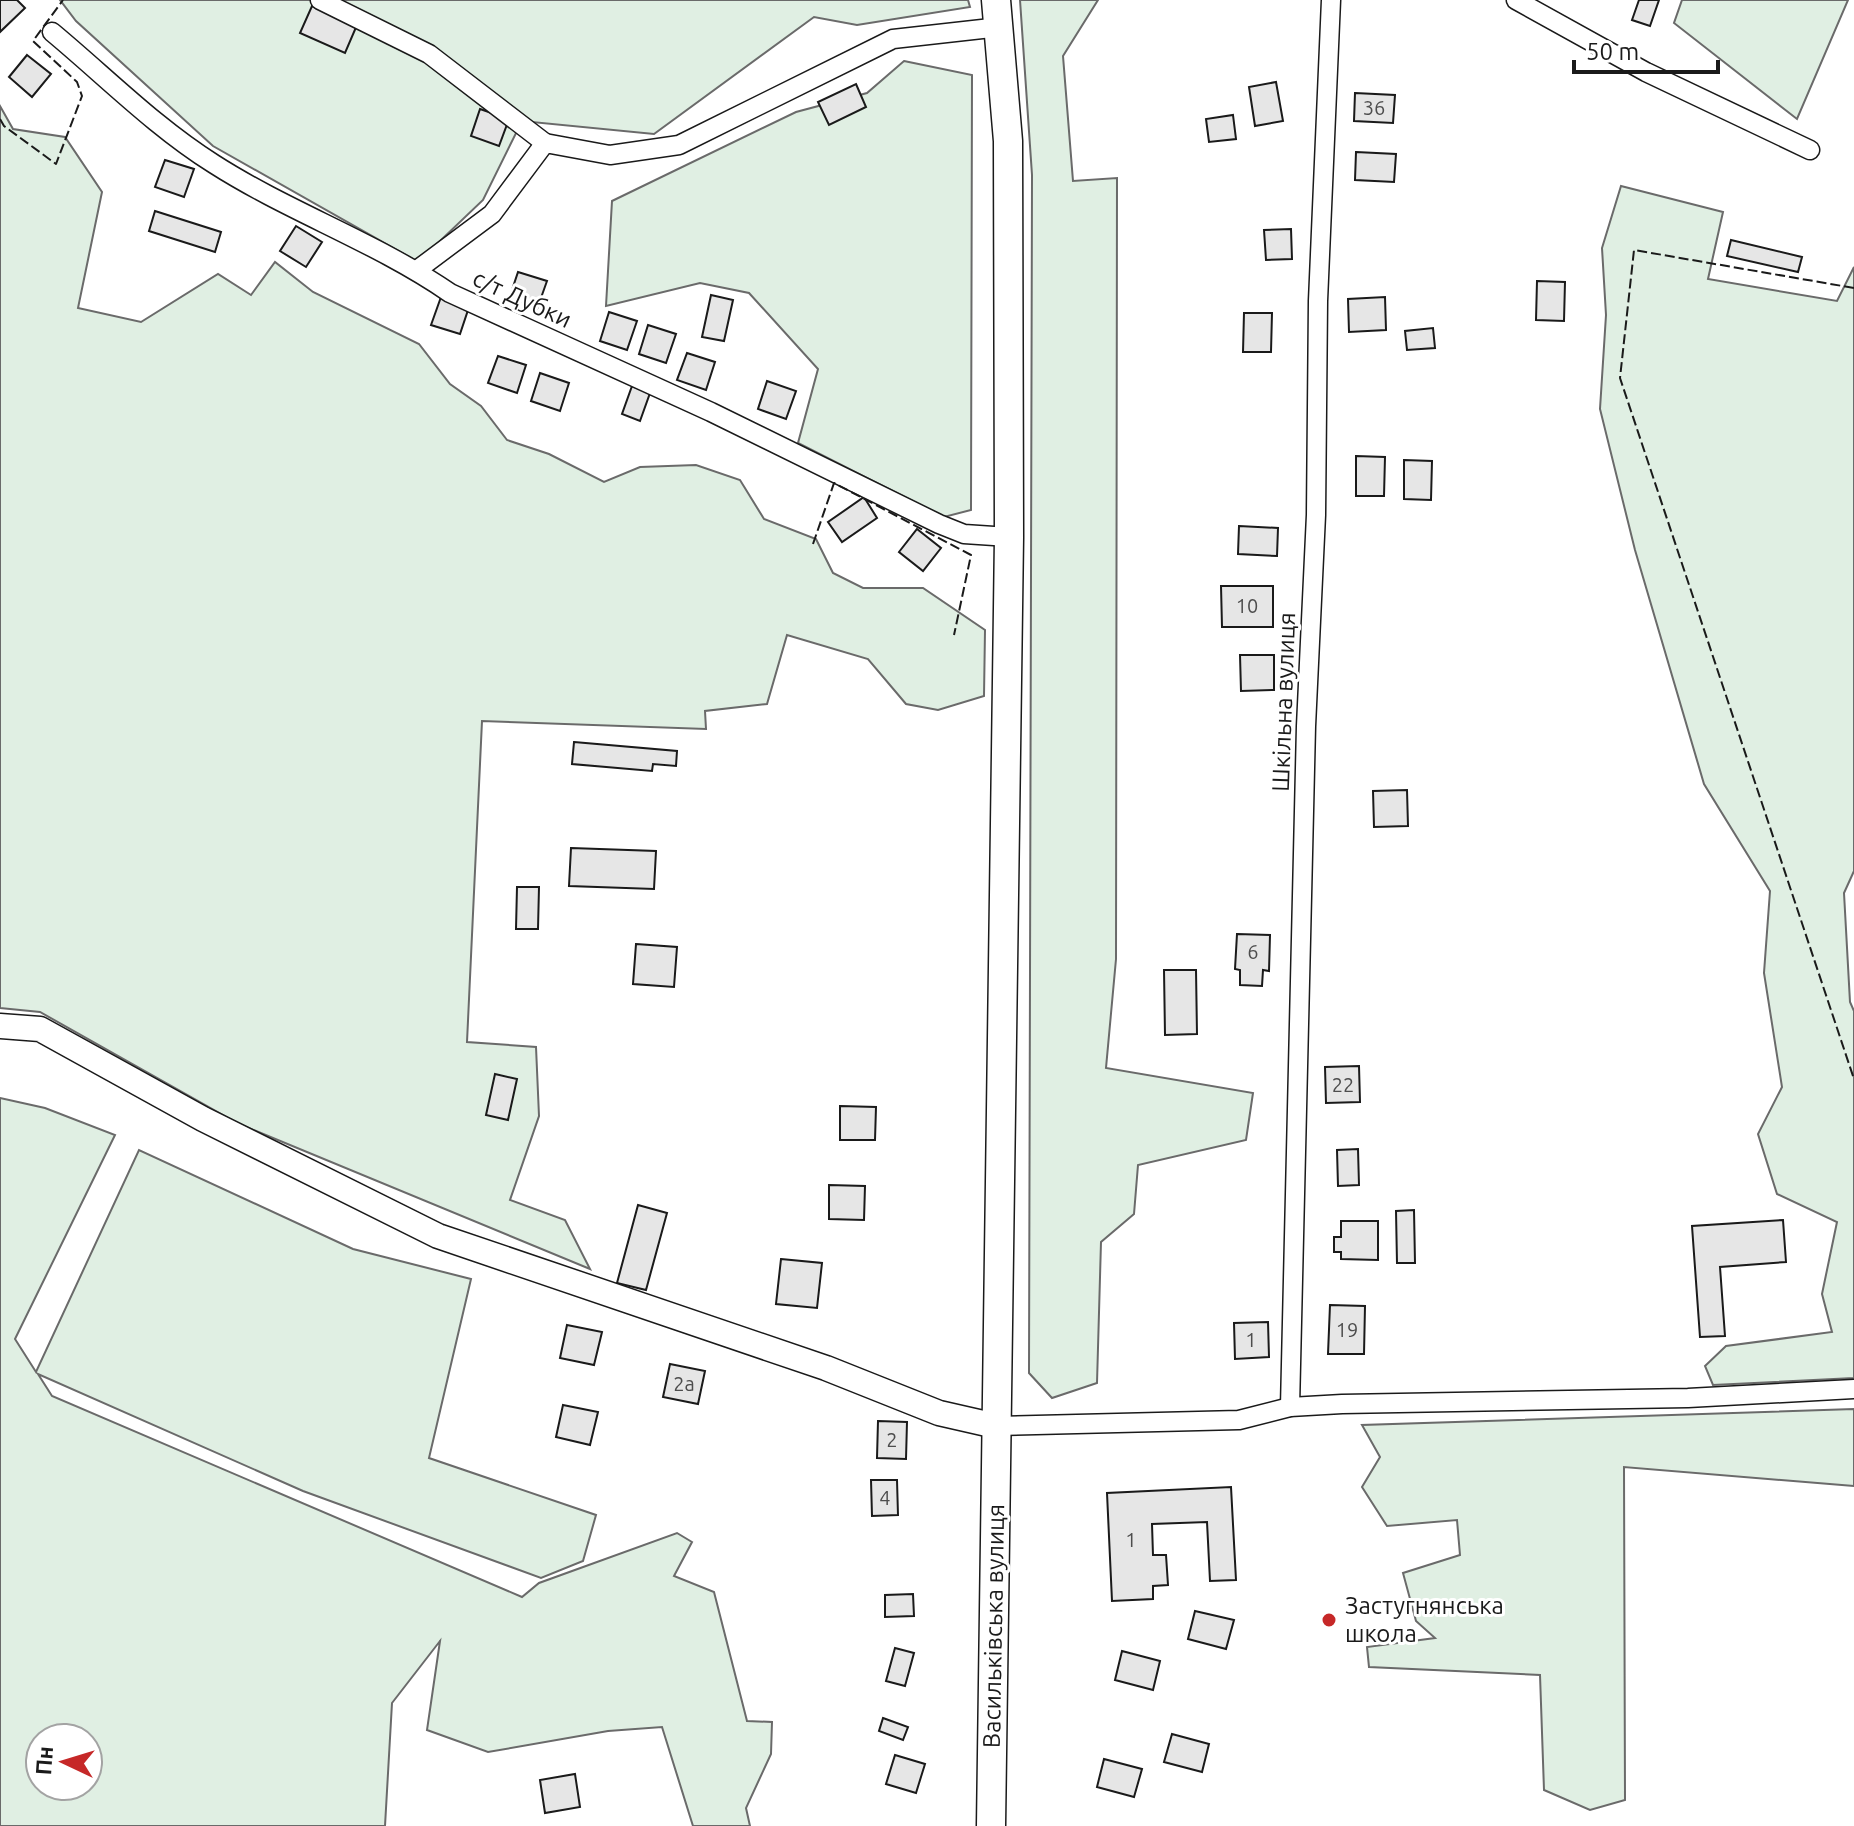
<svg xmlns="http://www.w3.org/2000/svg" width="1854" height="1826" font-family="Ubuntu,sans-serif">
	<rect width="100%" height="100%" fill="#fff"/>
	<g fill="#e0efe3" stroke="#6a6a6a" stroke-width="2" fill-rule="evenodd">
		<polygon points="60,0 968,0 970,7 857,25 814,17 654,134 522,121 483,200 418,262 213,146 76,21"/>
		<polygon points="1020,0 1098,0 1063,56 1073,181 1117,178 1116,959 1106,1068 1253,1093 1246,1140 1138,1165 1134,1214 1101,1242 1097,1383 1052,1398 1029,1373 1032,175"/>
		<polygon points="1682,0 1848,0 1797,119 1674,23"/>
		<polygon points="904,61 972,75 971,510 944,517 798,443 818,369 749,293 700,283 606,306 612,201 796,112 867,93"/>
		<polygon points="0,106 13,129 65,137 102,192 78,308 141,322 218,274 251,295 275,262 313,292 419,344 450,384 481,406 507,440 549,454 604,482 640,467 696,465 740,480 764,519 816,539 833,573 863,588 923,588 985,630 984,696 938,710 906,704 868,659 787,635 767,704 705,711 706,729 482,721 467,1042 536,1047 539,1116 510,1200 565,1220 590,1269 239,1124 40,1012 0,1008"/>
		<polygon points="1621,186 1723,212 1708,279 1837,301 1854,267 1854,871 1844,893 1850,1002 1854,1011 1854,1378 1713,1385 1705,1366 1726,1346 1832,1332 1822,1294 1837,1222 1777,1194 1758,1134 1782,1087 1764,973 1770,891 1704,784 1635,550 1600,409 1606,315 1602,248"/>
		<path d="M0,1098L45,1108L115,1135L15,1339L36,1372L139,1150L353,1249L471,1279L429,1458L596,1515L583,1561L541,1578L303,1491L38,1374L52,1396L522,1597L539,1583L677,1533L692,1542L674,1576L714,1592L747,1721L772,1722L771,1754L746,1808L750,1826H693L662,1727L608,1731L488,1752L427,1730L440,1641L392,1703L385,1826H0ZM40,1738H88V1786H40Z"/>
		<polygon points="1854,1409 1854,1486 1624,1467 1625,1800 1590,1810 1544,1790 1540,1675 1369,1667 1367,1647 1435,1638 1416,1621 1403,1573 1460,1555 1457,1520 1387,1526 1362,1487 1380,1457 1362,1425"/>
	</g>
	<g fill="#e6e6e6" stroke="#1a1a1a" stroke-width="2">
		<polygon points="0,0 17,0 25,8 0,32"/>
		<polygon points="1639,0 1659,0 1650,26 1632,20"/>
		<polygon points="312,6 357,25 345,53 300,33"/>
		<polygon points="27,55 51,74 32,97 9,77"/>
		<polygon points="1276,82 1283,121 1255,126 1249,87"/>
		<polygon points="856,84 866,107 829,125 818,102"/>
		<polygon points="1355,93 1395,95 1393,123 1354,121"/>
		<polygon points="480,109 509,119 499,146 471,136"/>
		<polygon points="1233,115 1236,139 1209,142 1206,119"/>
		<polygon points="1356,152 1396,154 1394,182 1355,180"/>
		<polygon points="165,160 194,169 184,197 155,187"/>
		<polygon points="155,211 221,232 215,252 149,231"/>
		<polygon points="296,226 322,242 306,267 280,251"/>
		<polygon points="1291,229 1292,259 1266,260 1264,230"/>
		<polygon points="1731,240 1802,257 1798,272 1727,256"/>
		<polygon points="518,272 547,281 537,309 509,299"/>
		<polygon points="1537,281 1565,282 1564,321 1536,320"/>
		<polygon points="711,295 733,300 724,341 702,337"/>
		<polygon points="441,297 469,307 460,334 431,325"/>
		<polygon points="1385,297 1386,330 1349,332 1348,299"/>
		<polygon points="609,312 637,321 627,350 600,341"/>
		<polygon points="1244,313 1272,313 1271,352 1243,352"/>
		<polygon points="648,325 676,334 666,363 639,354"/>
		<polygon points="1433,328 1435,348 1407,350 1405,331"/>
		<polygon points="687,353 715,362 706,390 677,380"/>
		<polygon points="498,356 526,365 517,393 488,383"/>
		<polygon points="540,373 569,383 560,411 531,401"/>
		<polygon points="767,381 796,391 786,419 758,409"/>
		<polygon points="632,386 650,393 640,421 622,414"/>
		<polygon points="1356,456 1385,457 1384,496 1356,496"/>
		<polygon points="1404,460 1432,461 1431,500 1404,499"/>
		<polygon points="864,497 877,518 842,542 828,522"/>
		<polygon points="1239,526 1278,528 1277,556 1238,554"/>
		<polygon points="917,529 941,548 923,571 899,552"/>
		<polygon points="1221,586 1273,586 1273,627 1222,627"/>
		<polygon points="1240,655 1274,655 1274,690 1241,691"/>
		<polygon points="574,742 677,751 676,766 653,764 652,771 572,764"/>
		<polygon points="1407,790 1408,826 1374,827 1373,791"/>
		<polygon points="571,848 656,851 654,889 569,886"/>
		<polygon points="517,887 539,887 538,929 516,929"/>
		<polygon points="1237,934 1270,935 1269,971 1263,970 1262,986 1240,985 1240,970 1235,969"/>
		<polygon points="636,944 677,947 674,987 633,984"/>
		<polygon points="1164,970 1196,970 1197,1034 1165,1035"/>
		<polygon points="1359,1066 1360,1102 1326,1103 1325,1067"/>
		<polygon points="495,1074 517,1079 508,1120 486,1115"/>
		<polygon points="840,1106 876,1107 875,1140 840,1140"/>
		<polygon points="1358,1149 1359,1185 1338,1186 1337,1150"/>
		<polygon points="829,1185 865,1186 864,1220 829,1219"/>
		<polygon points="638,1205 667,1213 646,1290 617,1283"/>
		<polygon points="1414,1210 1415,1263 1397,1263 1396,1211"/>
		<polygon points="1783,1220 1786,1262 1720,1267 1725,1336 1700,1337 1692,1226"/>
		<polygon points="1341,1221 1378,1221 1378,1260 1341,1259 1341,1252 1334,1252 1334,1237 1341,1237"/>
		<polygon points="781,1259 822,1263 817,1308 776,1304"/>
		<polygon points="1330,1305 1365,1306 1364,1354 1328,1354"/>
		<polygon points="1268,1322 1269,1357 1235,1359 1234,1323"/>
		<polygon points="567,1325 602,1332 594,1365 560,1358"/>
		<polygon points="670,1364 705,1371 698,1404 663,1397"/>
		<polygon points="563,1405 598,1412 590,1445 556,1437"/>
		<polygon points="878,1421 907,1422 906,1459 877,1458"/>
		<polygon points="871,1480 897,1480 898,1515 872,1516"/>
		<polygon points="1231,1487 1236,1580 1210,1581 1207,1522 1152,1524 1153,1555 1166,1555 1168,1585 1153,1586 1153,1599 1112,1601 1107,1493"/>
		<polygon points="913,1594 914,1616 885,1617 885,1595"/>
		<polygon points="1195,1611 1234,1620 1226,1649 1188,1639"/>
		<polygon points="895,1648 914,1653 905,1686 886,1681"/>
		<polygon points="1122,1651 1160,1661 1153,1690 1115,1680"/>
		<polygon points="883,1718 908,1727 903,1740 879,1731"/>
		<polygon points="1172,1734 1209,1744 1202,1772 1164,1762"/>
		<polygon points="895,1755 925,1764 916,1793 886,1784"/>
		<polygon points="1104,1759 1142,1769 1134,1797 1097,1787"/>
		<polygon points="575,1774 580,1807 545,1813 540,1780"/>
	</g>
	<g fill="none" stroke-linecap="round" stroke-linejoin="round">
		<defs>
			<g id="street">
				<polyline points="320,0 429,54 545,143"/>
				<polyline points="1516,0 1646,72 1810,150"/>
				<path d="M52,32C105,76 155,127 214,164C289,212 376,242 450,293L711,412L939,524L964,534L1009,537"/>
				<polyline points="417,270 492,214 545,143 610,155 679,145 893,39 1000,27"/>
				<polyline points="1290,1407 1306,726 1316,515 1318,301 1331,0"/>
				<polyline points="996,1426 1239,1420 1290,1407 1342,1404 1688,1398 1854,1389"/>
			</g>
			<polyline id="secondary" points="0,1026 40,1029 203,1119 438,1236 826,1368 939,1413 996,1426"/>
			<polyline id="primary" points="991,1826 1009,537 1008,141 996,0"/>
		</defs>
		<use href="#street" stroke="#1a1a1a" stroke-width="21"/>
		<use href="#secondary" stroke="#1a1a1a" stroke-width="27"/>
		<use href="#primary" stroke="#1a1a1a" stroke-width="31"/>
		<use href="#street" stroke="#fff" stroke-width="18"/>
		<use href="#secondary" stroke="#fff" stroke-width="24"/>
		<use href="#primary" stroke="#fff" stroke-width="28"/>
		<g stroke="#1a1a1a" stroke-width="2" stroke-dasharray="10 4" stroke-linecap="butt">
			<polyline points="0,119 4,126 56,164 82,96 77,82 33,41 63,0"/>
			<polyline points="1854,288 1634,250 1620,378 1854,1079"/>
			<polyline points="813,544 834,483 971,555 954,635"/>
		</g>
	</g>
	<circle fill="#c62828" stroke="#fff" stroke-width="3" cx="1329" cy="1620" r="8"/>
	<g text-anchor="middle" stroke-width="6" stroke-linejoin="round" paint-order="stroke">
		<g font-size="20" fill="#4d4d4d">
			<text x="1374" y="115">36</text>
			<text x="1247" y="613">10</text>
			<text x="1253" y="959">6</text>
			<text x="1343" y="1092">22</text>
			<text x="1347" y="1337">19</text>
			<text x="1251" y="1347">1</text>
			<text x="684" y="1391">2а</text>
			<text x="892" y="1447">2</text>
			<text x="885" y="1505">4</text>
			<text x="1131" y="1547">1</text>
		</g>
		<g font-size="24" fill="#1a1a1a" stroke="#fff">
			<text transform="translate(522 299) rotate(25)" y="8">с/т Дубки</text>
			<text transform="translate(1284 702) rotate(-88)" y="8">Шкільна вулиця</text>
			<text transform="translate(994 1626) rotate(-89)" y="8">Васильківська вулиця</text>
		</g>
		<g font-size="24" fill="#1a1a1a" stroke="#fff" text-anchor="start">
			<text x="1345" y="1614">Застугнянська<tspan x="1345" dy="28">школа</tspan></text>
		</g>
	</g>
	<g transform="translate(64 1762) rotate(274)"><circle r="38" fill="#ffffff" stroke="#a3a3a3" stroke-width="2"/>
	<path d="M0-6L14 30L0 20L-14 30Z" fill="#c62828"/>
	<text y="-12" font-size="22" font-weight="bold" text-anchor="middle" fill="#1a1a1a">Пн</text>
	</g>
	<path d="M1574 60v12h144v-12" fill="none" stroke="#1a1a1a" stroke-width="4"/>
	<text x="1586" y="60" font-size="24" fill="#1a1a1a" stroke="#ffffff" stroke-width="6" paint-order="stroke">50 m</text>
</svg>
